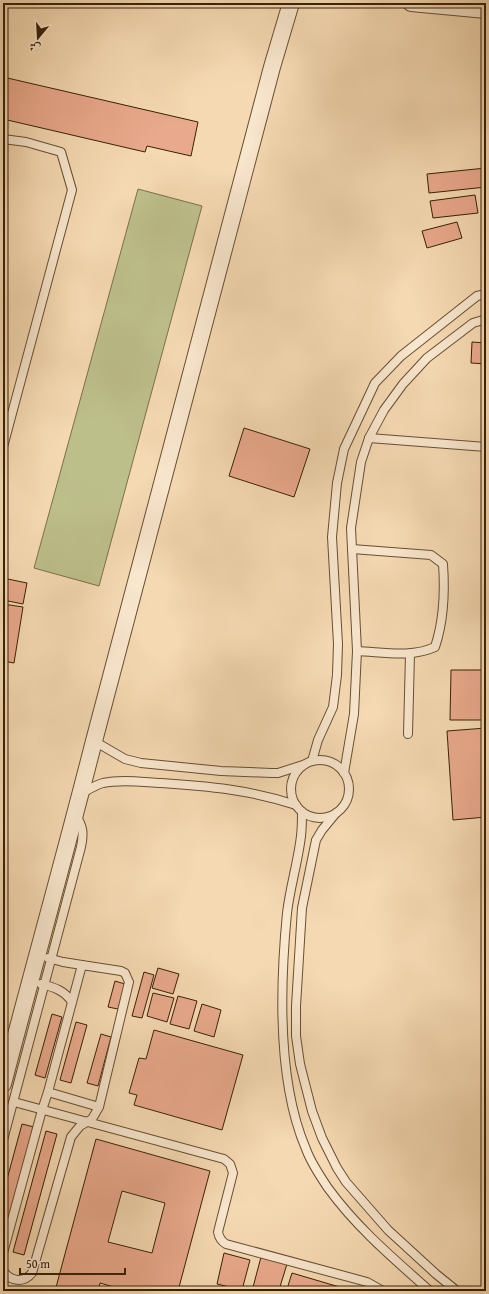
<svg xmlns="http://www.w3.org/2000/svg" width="489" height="1294" font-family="'Gentium Book Plus',Amiri,serif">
	<rect width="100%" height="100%" fill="#f5d9b2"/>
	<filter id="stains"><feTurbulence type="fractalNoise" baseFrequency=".005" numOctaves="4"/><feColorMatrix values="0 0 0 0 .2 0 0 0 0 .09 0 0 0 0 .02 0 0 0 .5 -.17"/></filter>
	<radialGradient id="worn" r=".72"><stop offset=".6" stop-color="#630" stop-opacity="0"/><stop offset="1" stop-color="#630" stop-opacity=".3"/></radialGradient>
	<polygon fill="#bdbf8b" stroke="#7a7049" points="138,189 202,206 99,586 34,568"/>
	<g fill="#e9a98c" stroke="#382107" fill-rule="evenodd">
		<polygon points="3,77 198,122 191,156 147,146 145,152 3,119"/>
		<polygon points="486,168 486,187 429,193 427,174"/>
		<polygon points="475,195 478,213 433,218 430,201"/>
		<polygon points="457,222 462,238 427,248 422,231"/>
		<polygon points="472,342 486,343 486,364 471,363"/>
		<polygon points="244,428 310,449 294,497 229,476"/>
		<polygon points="3,578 27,583 23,604 3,600"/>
		<polygon points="3,604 23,607 14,663 3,661"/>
		<polygon points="451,670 486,670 486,720 450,720"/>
		<polygon points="486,728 486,817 453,820 447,731"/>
		<polygon points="158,968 179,974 173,994 152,988"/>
		<polygon points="144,972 154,975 142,1018 132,1016"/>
		<polygon points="115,981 125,984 118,1009 108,1007"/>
		<polygon points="153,993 174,998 167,1022 147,1016"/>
		<polygon points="178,996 197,1001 189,1029 170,1024"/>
		<polygon points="202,1004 221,1010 214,1037 194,1031"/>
		<polygon points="52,1014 62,1017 45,1078 35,1075"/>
		<polygon points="76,1022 87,1025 71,1083 60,1080"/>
		<polygon points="154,1030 243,1055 222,1130 134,1105 137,1095 129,1093 139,1058 146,1059"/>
		<polygon points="101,1034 111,1037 98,1086 87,1083"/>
		<polygon points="22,1124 34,1127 3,1239 3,1194"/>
		<polygon points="46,1131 57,1134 24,1255 13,1252"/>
		<path d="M96,1139L210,1171L178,1291H128L100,1283L98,1291H55ZM122,1191L165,1203L152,1253L108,1242Z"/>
		<polygon points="224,1253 250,1260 242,1290 217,1284"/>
		<polygon points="261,1257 287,1264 279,1290 281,1291 252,1291"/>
		<polygon points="292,1273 353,1291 290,1291 287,1289"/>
	</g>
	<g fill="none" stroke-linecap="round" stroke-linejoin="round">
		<defs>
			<g id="service">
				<polyline points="3,139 26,142 61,152 72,190 3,447"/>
				<polyline points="369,438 486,447"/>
				<path d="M352,549L431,555L443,564C445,592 444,620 435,647C411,658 383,652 357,651"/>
				<polyline points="408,734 410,654"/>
				<polyline points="94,741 125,759 141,763 221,771 272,773 278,773 303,765"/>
				<circle cx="320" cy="789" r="29"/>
				<polyline points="312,761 318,740 333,707 337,675 338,644 332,537 337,483 344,449 375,383 401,356 477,296 486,294"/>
				<polyline points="344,773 354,714 357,651 351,528 361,462 369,438 384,410 403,384 427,358 473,323 486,319"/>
				<path d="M81,794C88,790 95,785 103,783C121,779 142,782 161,783C208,786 251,790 296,805"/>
				<path d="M302,812C302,820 302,828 301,836C298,862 290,887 287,913C280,985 277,1082 306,1149C311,1163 320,1176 328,1188C357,1228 394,1259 430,1291"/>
				<polyline points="336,813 322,830 316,840 302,908 296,1006 296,1036 300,1064 312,1111 322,1138 337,1168 346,1182 388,1230 436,1274 457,1291"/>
				<polyline points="48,958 63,962 82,965"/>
				<path d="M41,984C54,987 65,991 72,1002"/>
				<path d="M14,1102L224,1159L230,1164L233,1173L218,1232C219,1238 221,1241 226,1244L367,1282L383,1291"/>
				<path d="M3,1140L81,847C84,833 83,827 76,815"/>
				<polyline points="3,1253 42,1110 48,1092"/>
				<path d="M3,1271C11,1282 24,1283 32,1273L71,1137L80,1126L92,1119L99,1107L129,982L125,973L121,971L82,965L48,1092L99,1107"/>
			</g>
			<g id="minor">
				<polyline points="411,3 486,10"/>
				<path d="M3,1084C33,969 65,855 94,741L272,67L291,3"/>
			</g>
		</defs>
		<use href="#service" stroke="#674f32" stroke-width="10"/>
		<use href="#minor" stroke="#674f32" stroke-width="18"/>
		<use href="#service" stroke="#f8e6cd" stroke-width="8"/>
		<use href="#minor" stroke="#f8e6cd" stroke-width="16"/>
	</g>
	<rect width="489" height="1294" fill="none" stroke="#f5d9b2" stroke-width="16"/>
	<rect x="4" y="4" width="481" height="1286" fill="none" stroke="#382107" stroke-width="2"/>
	<rect x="8" y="8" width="473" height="1278" fill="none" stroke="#382107"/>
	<g transform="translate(38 38) rotate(198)" stroke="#f8e6cd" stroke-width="3" paint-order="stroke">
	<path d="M0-3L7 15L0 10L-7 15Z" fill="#382107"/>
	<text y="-6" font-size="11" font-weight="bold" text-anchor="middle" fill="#382107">ش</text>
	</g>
	<path d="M20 1268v6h105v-6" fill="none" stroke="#382107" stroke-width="2"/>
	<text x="26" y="1268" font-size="12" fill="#382107" stroke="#f8e6cd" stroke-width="3" paint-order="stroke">50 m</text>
	<rect width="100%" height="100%" filter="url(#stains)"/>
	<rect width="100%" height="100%" fill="url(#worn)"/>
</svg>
